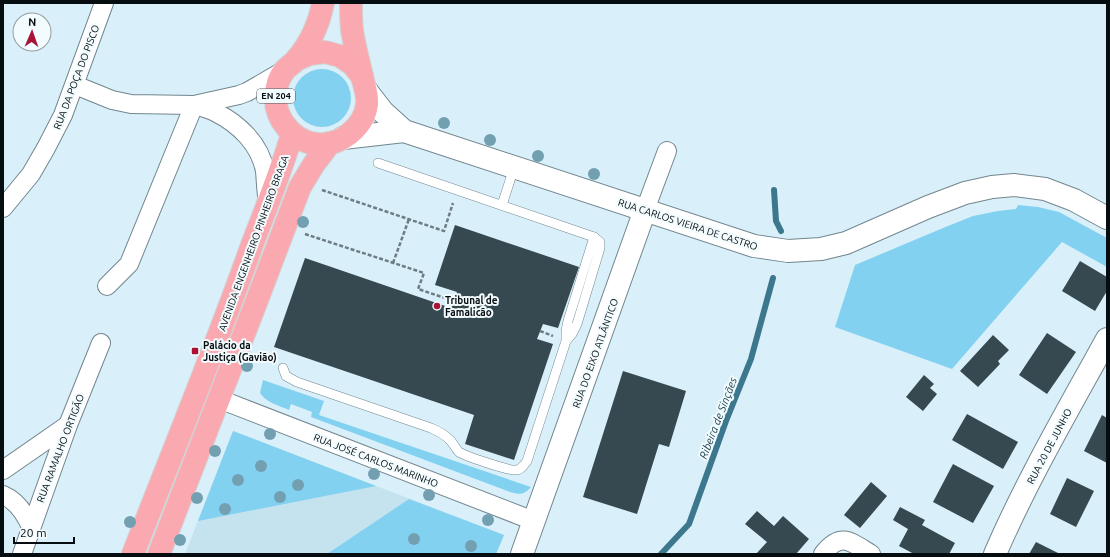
<svg xmlns="http://www.w3.org/2000/svg" width="1110" height="557" font-family="Ubuntu,sans-serif">
	<rect width="100%" height="100%" fill="#d9f0fa"/>
	<polygon fill="#c4e3ef" points="233,431 504,535 496,554 185,554"/>
	<g fill="#83d1f0">
		<circle cx="322" cy="98" r="29"/>
		<polygon points="1018,205 1038,207 1059,212 1107,238 1107,267 1062,242 952,369 835,327 855,265 943,228 973,216 998,211 1016,209"/>
		<path d="M263,380L324,401L319,415L531,487C524,495 520,495 510,492L311,417L312,412L291,404L289,410C278,405 267,403 260,393Z"/>
		<polygon points="233,431 376,486 198,521"/>
		<polygon points="409,499 504,535 496,554 327,554"/>
	</g>
	<g fill="none" stroke-linecap="round" stroke-linejoin="round">
		<g stroke="#3c778d" stroke-width="6">
			<polyline points="774,190 776,221 781,231"/>
			<polyline points="661,554 689,524 726,421 751,359 773,278"/>
		</g>
	</g>
	<g fill="#364950">
		<polygon points="455,225 579,267 558,328 543,324 537,339 553,344 514,460 465,444 474,415 274,347 305,258 451,308 457,292 435,285"/>
		<polygon points="1080,261 1107,277 1107,291 1095,311 1062,291"/>
		<polygon points="1047,333 1076,352 1047,394 1019,375"/>
		<polygon points="993,335 1009,350 998,361 1000,364 978,387 960,371"/>
		<polygon points="623,371 686,391 669,447 659,444 637,514 583,497"/>
		<polygon points="924,375 934,384 930,388 937,394 923,411 906,397"/>
		<polygon points="967,414 1018,442 1003,469 952,440"/>
		<polygon points="1102,415 1107,418 1107,463 1084,451"/>
		<polygon points="953,464 994,486 973,523 933,502"/>
		<polygon points="1067,478 1094,491 1076,527 1050,514"/>
		<polygon points="871,482 887,496 860,528 844,515"/>
		<polygon points="900,507 925,520 922,525 955,543 949,554 914,554 899,546 908,529 893,520"/>
		<polygon points="757,511 774,526 783,516 809,539 796,554 756,554 767,542 745,524"/>
		<polygon points="1036,542 1060,554 1029,554"/>
	</g>
	<g fill="none" stroke-linecap="round" stroke-linejoin="round">
		<defs>
			<g id="lane">
				<polyline points="378,163 594,237"/>
				<polyline points="502,205 514,168"/>
				<path d="M283,368L286,376L297,382L431,428C438,431 444,434 450,440C453,443 456,449 459,452C465,456 509,471 516,470C521,470 524,465 527,461L566,341V331L568,321L594,237L600,242V248L577,324L572,334L566,341"/>
			</g>
			<g id="street">
				<polyline points="75,85 112,100 131,104 194,105 239,95 247,92 285,70"/>
				<path d="M194,105C201,107 209,109 215,112C239,124 260,144 265,171C266,182 266,192 268,202"/>
				<polyline points="3,208 31,174 46,148 63,115 104,3"/>
				<polyline points="645,210 667,151"/>
				<polyline points="107,286 129,264 194,105"/>
				<polyline points="219,399 534,521"/>
				<polyline points="3,470 68,425"/>
				<path d="M3,495C17,501 25,513 31,527"/>
				<polyline points="22,554 68,425 101,343"/>
				<path d="M823,554C841,531 851,542 871,554"/>
			</g>
			<g id="secondary">
				<polyline points="366,90 383,112 404,131 754,246 788,251 821,249 846,243 928,207 965,193 992,187 1014,185 1045,189 1074,200 1107,218"/>
				<polyline points="343,138 404,131"/>
				<polyline points="522,554 645,210"/>
				<path d="M995,554C1027,480 1068,410 1107,339"/>
			</g>
			<g id="primary">
				<path d="M323,3C319,24 310,44 296,60C293,64 288,66 285,70C279,77 276,87 276,96C274,119 294,142 317,144C340,146 364,128 367,104C368,93 363,83 361,72C358,58 354,44 352,30C351,21 351,12 351,3"/>
				<polyline points="296,60 310,54 325,52 340,56 352,64 362,76"/>
				<path d="M133,554C173,451 215,349 252,245C266,208 281,172 292,134"/>
				<polyline points="159,554 259,295 300,187 314,164 330,143"/>
			</g>
		</defs>
		<use href="#lane" stroke="#72868f" stroke-width="10"/>
		<use href="#street" stroke="#72868f" stroke-width="20"/>
		<use href="#secondary" stroke="#72868f" stroke-width="24"/>
		<use href="#primary" stroke="#d2d3d4" stroke-width="24"/>
		<g stroke="#6e7d84" stroke-width="2.5" stroke-dasharray="4 2" stroke-linecap="butt">
			<polyline points="322,190 444,231 453,203"/>
			<polyline points="305,234 424,273 418,289 454,301"/>
			<polyline points="393,263 409,219"/>
			<polyline points="540,331 553,336"/>
		</g>
		<use href="#lane" stroke="#fff" stroke-width="9"/>
		<use href="#street" stroke="#fff" stroke-width="18"/>
		<use href="#secondary" stroke="#fff" stroke-width="22"/>
		<use href="#primary" stroke="#fba9b0" stroke-width="22"/>
	</g>
	<g fill="#73a0b1">
		<circle cx="444" cy="123" r="6"/>
		<circle cx="490" cy="140" r="6"/>
		<circle cx="538" cy="156" r="6"/>
		<circle cx="594" cy="174" r="6"/>
		<circle cx="303" cy="222" r="6"/>
		<circle cx="247" cy="366" r="6"/>
		<circle cx="270" cy="434" r="6"/>
		<circle cx="215" cy="451" r="6"/>
		<circle cx="261" cy="466" r="6"/>
		<circle cx="374" cy="474" r="6"/>
		<circle cx="238" cy="480" r="6"/>
		<circle cx="298" cy="485" r="6"/>
		<circle cx="429" cy="495" r="6"/>
		<circle cx="280" cy="497" r="6"/>
		<circle cx="197" cy="498" r="6"/>
		<circle cx="225" cy="509" r="6"/>
		<circle cx="488" cy="520" r="6"/>
		<circle cx="130" cy="522" r="6"/>
		<circle cx="414" cy="539" r="6"/>
		<circle cx="180" cy="540" r="6"/>
		<circle cx="471" cy="546" r="6"/>
	</g>
	<g fill="#aa1335" stroke="#f2fbfe" stroke-width="1.5">
		<circle cx="437" cy="306" r="4"/>
		<rect x="191" y="347" width="8" height="8" rx="2"/>
	</g>
	<g text-anchor="middle" stroke-width="4" stroke-linejoin="round" paint-order="stroke">
		<rect fill="#f2fbfe" stroke="#4d5457" stroke-width="1" x="257" y="89" width="38" height="14" rx="3"/>
		<g font-size="9" font-weight="bold" fill="#060d10">
			<text x="276" y="99">EN 204</text>
		</g>
		<g font-size="10" fill="#060d10" stroke="#f2fbfe">
			<text transform="translate(76 77) rotate(-69)" y="4">RUA DA POÇA DO PISCO</text>
			<text transform="translate(688 224) rotate(18)" y="4">RUA CARLOS VIEIRA DE CASTRO</text>
			<text transform="translate(253 243) rotate(-70)" y="4">AVENIDA ENGENHEIRO PINHEIRO BRAGA</text>
			<text transform="translate(595 353) rotate(-70)" y="4">RUA DO EIXO ATLÂNTICO</text>
			<text transform="translate(1049 446) rotate(-62)" y="4">RUA 20 DE JUNHO</text>
			<text transform="translate(60 448) rotate(-69)" y="4">RUA RAMALHO ORTIGÃO</text>
			<text transform="translate(376 460) rotate(21)" y="4">RUA JOSÉ CARLOS MARINHO</text>
		</g>
		<g font-size="10" font-weight="bold" fill="#060d10" stroke="#f2fbfe" text-anchor="start">
			<text x="445" y="304">Tribunal de<tspan x="445" dy="12">Famalicão</tspan></text>
			<text x="203" y="349">Palácio da<tspan x="203" dy="12">Justiça (Gavião)</tspan></text>
		</g>
		<g font-size="11" font-style="italic" fill="#173c4a" stroke="#f2fbfe">
			<text transform="translate(718 418) rotate(-69)" y="4">Ribeira de Sinçães</text>
		</g>
	</g>
	<rect width="1110" height="557" fill="none" stroke="#060d10" stroke-width="8"/>
	<g transform="translate(32 32) rotate(2)"><circle r="19" fill="#f2fbfe" stroke="#949c9f"/>
	<path d="M0-3L7 15L0 10L-7 15Z" fill="#aa1335"/>
	<text y="-6" font-size="11" font-weight="bold" text-anchor="middle" fill="#060d10">N</text>
	</g>
	<path d="M14 537v6h60v-6" fill="none" stroke="#060d10" stroke-width="2"/>
	<text x="20" y="537" font-size="12" fill="#060d10" stroke="#f2fbfe" stroke-width="3" paint-order="stroke">20 m</text>
</svg>
